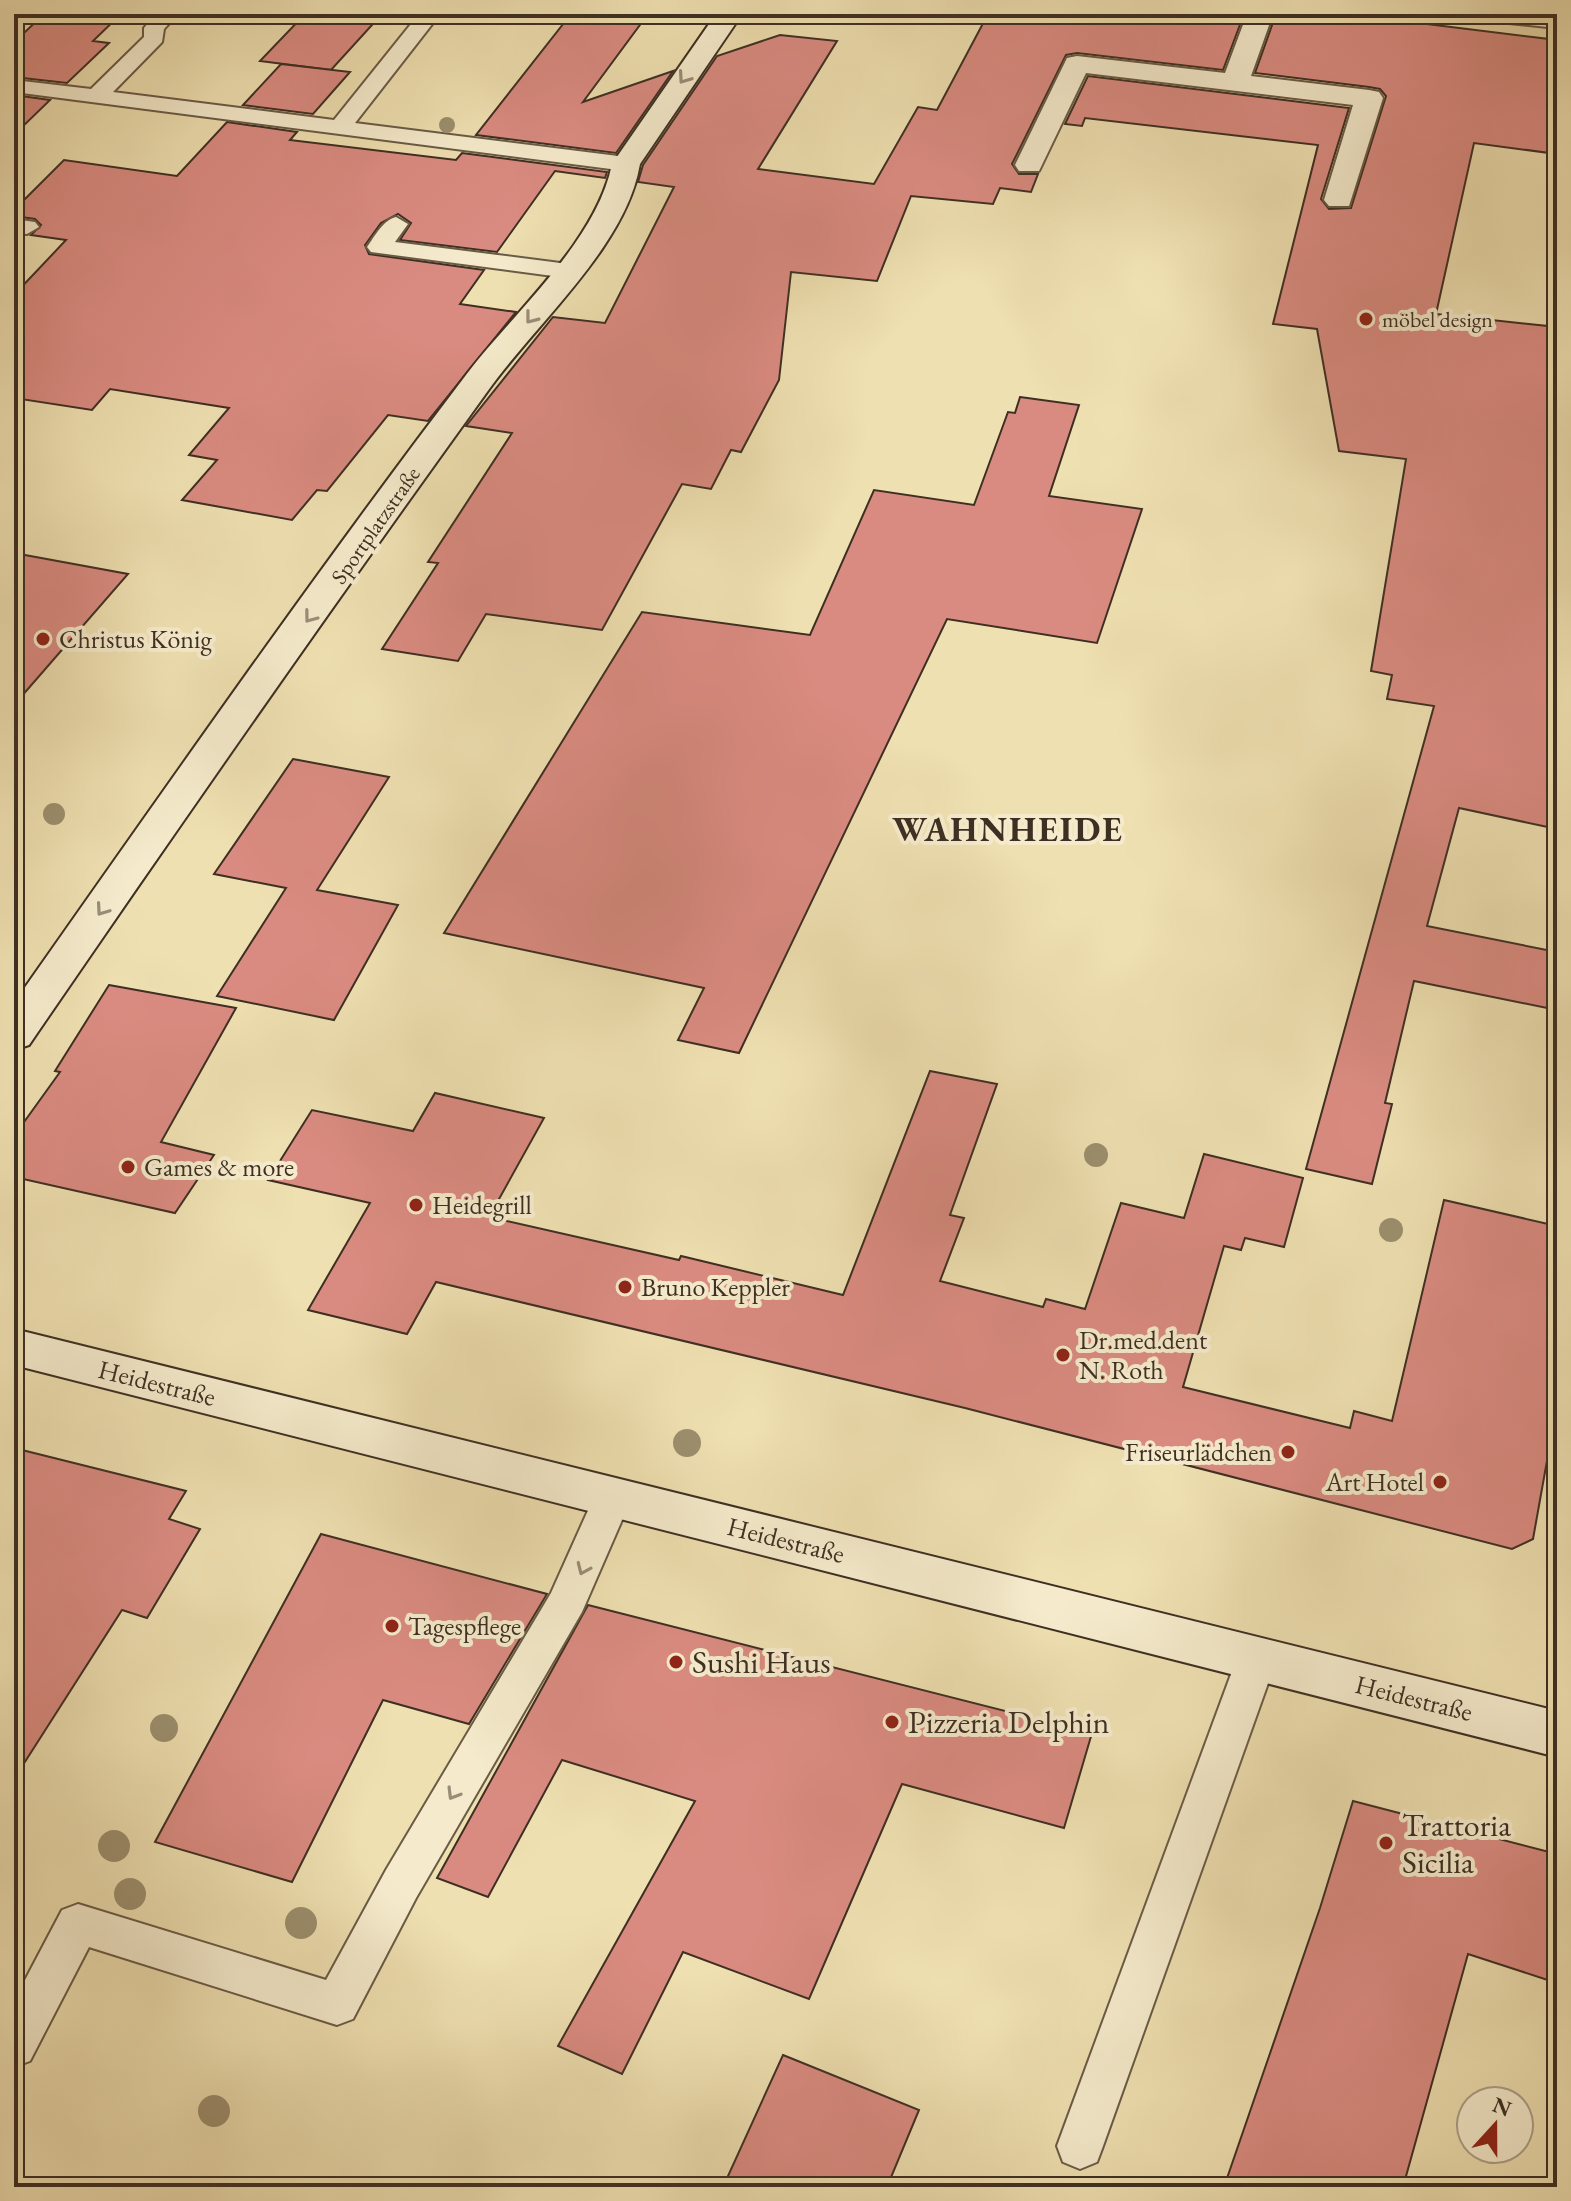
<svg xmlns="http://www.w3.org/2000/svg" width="1571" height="2201" font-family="'EB Garamond',serif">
	<rect width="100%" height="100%" fill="#efe0b1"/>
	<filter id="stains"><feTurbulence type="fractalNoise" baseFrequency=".0025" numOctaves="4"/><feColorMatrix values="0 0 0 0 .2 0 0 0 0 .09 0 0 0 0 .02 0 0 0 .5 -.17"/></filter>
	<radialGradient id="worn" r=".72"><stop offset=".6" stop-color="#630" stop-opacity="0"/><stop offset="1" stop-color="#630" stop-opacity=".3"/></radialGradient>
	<g fill="#da8b81" stroke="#3e2f23" stroke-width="2">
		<polygon points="44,14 121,14 93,41 109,43 67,83 14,77 14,32 24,33"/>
		<polygon points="305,14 382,14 331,70 260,61"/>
		<polygon points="571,14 648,14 583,102 673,71 616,153 476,135"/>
		<polygon points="988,14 1244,14 1223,70 1077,53 1066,55 1012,164 1019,174 1038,174 1031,192 1000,188 993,204 911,196 877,281 791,272 779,380 741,452 731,450 711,489 682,484 602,630 486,614 458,661 382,649 438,563 428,562 512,433 466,426 553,317 605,323 674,187 638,182 643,165 717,56 780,35 837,41 758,169 874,184 918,107 937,110"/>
		<polygon points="1276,14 1354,15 1557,40 1557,154 1474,143 1436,314 1557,327 1557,829 1459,808 1427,926 1557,952 1557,1010 1414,981 1385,1103 1392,1104 1372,1184 1306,1169 1434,706 1387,699 1392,675 1371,671 1406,459 1339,451 1317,329 1273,324 1318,145 1085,118 1082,126 1065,124 1088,76 1349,108 1321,199 1329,209 1351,208 1386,96 1380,89 1369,87 1255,73"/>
		<polygon points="281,64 350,72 313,114 243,105"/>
		<polygon points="14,95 50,100 14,135"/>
		<polygon points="227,122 297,132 290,140 456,160 462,153 607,172 605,178 555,171 497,252 400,240 411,223 398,214 381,223 365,245 369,254 484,270 460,304 516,312 428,421 388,415 327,491 317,490 292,520 182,500 217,460 189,455 229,408 110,389 92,410 14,398 14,295 66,240 31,235 41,225 35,219 14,216 14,210 64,160 177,176"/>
		<polygon points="1020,397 1079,405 1049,496 1142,509 1097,643 947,619 739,1053 678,1040 704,988 444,933 642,612 810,635 874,490 974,505 1008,412 1015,413"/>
		<polygon points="14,553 128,574 14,705"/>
		<polygon points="293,759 389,777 317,890 398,905 334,1020 217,996 286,888 214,874"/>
		<polygon points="109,985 236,1008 161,1142 214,1155 175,1213 14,1177 14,1136 60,1072 55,1071"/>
		<polygon points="930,1071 997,1084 950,1215 964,1218 940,1281 1043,1307 1046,1299 1085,1309 1121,1203 1184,1218 1204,1154 1303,1178 1284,1247 1245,1238 1241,1250 1224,1246 1183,1387 1350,1428 1354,1411 1392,1421 1444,1200 1557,1226 1557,1405 1533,1539 1512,1549 965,1408 436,1282 407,1334 308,1310 370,1203 268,1180 312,1110 413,1131 435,1093 544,1118 489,1217 679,1260 681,1256 843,1295"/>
		<polygon points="14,1448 186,1491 169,1519 200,1529 147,1618 122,1610 14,1779"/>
		<polygon points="321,1534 547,1594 469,1724 383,1700 292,1882 155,1842"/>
		<polygon points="588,1605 1092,1733 1064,1828 902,1784 809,1999 683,1952 622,2074 558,2046 695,1801 562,1760 488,1897 437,1878"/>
		<polygon points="1353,1801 1557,1854 1557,1983 1468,1954 1403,2187 1224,2187 1320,1908"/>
		<polygon points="783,2055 919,2110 887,2187 723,2187"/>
	</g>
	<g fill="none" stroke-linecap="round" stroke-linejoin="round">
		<defs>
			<g id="lane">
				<polygon points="156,14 178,14 164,29 162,42 113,92 334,120 419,14 440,14 355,123 626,157 637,164 626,171 14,92 14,80 91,89 144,37 144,28"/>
				<path d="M396,217L408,224L395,242L568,264L580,271L568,278L371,252L367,247C375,236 383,220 396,217Z"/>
				<polygon points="14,219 35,222 39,227 27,234 14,233"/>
				<polygon points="613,1482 627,1486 632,1497 582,1612 416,1898 353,2019 337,2025 89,1947 30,2061 14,2067 14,2001 62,1910 78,1904 326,1980 386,1870 551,1593 599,1486"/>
				<polygon points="1257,1641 1271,1646 1277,1658 1103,2146 1097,2162 1080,2169 1063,2162 1057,2146 1237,1658 1243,1646"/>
			</g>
			<g id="street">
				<polygon points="1247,14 1273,14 1251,76 1369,90 1379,92 1383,98 1349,206 1329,206 1324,200 1353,105 1086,73 1039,171 1019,171 1015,165 1067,58 1077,56 1225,73"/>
				<polygon points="1486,14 1557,14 1557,28 1499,22 1490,20"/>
			</g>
			<g id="secondary">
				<path d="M716,14H742L640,164C626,247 535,324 487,392C331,608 179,826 29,1045L14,1050V1003C162,793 310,580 466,375C513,313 597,241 612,164Z"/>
				<polygon points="14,1329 1557,1711 1557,1757 14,1365"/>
			</g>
		</defs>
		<use href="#lane" stroke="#6a5b46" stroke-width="4"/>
		<use href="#street" stroke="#6a5b46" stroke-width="4"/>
		<use href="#secondary" stroke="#3e2f23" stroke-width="4"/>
		<use href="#lane" fill="#f5ebcc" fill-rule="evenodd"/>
		<use href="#street" fill="#f5ebcc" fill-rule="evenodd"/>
		<use href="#secondary" fill="#f5ebcc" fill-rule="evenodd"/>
	</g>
	<g fill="#9c8f6e">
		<circle cx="447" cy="125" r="8"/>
		<circle cx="54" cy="814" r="11"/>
		<circle cx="1096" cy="1155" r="12"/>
		<circle cx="1391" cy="1230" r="12"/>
		<circle cx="687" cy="1443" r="14"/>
		<circle cx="164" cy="1728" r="14"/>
		<circle cx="114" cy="1846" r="16"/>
		<circle cx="130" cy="1894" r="16"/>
		<circle cx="301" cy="1923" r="16"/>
		<circle cx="214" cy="2111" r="16"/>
	</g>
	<defs><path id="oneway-chevron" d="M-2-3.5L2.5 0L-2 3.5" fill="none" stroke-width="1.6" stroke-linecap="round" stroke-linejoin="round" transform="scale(2)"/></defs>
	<g stroke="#9a8d78">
		<use href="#oneway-chevron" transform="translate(684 78) rotate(125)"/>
		<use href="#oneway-chevron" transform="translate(531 318) rotate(128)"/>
		<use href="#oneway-chevron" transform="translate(310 617) rotate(127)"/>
		<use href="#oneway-chevron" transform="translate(102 910) rotate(125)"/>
		<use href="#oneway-chevron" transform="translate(583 1569) rotate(114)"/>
		<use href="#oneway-chevron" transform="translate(453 1794) rotate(121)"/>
	</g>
	<g fill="#8f2418" stroke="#f5ebcc" stroke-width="3">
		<circle cx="1366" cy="319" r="8"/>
		<circle cx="43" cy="639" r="8"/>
		<circle cx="128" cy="1167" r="8"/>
		<circle cx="416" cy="1205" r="8"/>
		<circle cx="625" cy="1287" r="8"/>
		<circle cx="1063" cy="1355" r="8"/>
		<circle cx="1288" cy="1452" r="8"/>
		<circle cx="1440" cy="1482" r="8"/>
		<circle cx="392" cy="1626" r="8"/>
		<circle cx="676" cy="1662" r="8"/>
		<circle cx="892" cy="1722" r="8"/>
		<circle cx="1386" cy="1843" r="8"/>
	</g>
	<g text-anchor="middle" stroke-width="8" stroke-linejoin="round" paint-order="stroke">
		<g font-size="22" fill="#3e2f23" stroke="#f5ebcc" text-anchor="start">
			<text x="1382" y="327">möbel design</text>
		</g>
		<g font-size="22" fill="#3e2f23" stroke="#f5ebcc">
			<text transform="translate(375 525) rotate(-55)" y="8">Sportplatzstraße</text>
		</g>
		<g font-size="26" fill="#3e2f23" stroke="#f5ebcc" text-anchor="start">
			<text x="59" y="648">Christus König</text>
			<text x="144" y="1176">Games &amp; more</text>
			<text x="432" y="1214">Heidegrill</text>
			<text x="641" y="1296">Bruno Keppler</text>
			<text x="1079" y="1349">Dr.med.dent<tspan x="1079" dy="30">N. Roth</tspan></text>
			<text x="1272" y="1461" text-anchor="end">Friseurlädchen</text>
			<text x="1424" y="1491" text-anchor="end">Art Hotel</text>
			<text x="408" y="1635">Tagespflege</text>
		</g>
		<g font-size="26" fill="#3e2f23" stroke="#f5ebcc">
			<text transform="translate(157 1383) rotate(14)" y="9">Heidestraße</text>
			<text transform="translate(786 1540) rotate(14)" y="9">Heidestraße</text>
			<text transform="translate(1414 1698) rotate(14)" y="9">Heidestraße</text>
		</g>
		<g font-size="32" fill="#3e2f23" stroke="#f5ebcc" text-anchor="start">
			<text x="692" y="1673">Sushi Haus</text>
			<text x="908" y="1733">Pizzeria Delphin</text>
			<text x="1402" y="1836">Trattoria<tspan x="1402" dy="37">Sicilia</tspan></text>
		</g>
		<g font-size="34" font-weight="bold" letter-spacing="2" fill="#3e2f23" stroke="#f5ebcc">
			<text x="1008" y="841">WAHNHEIDE</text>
		</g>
	</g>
	<rect width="1571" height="2201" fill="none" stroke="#efe0b1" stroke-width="48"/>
	<rect x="16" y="16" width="1539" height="2169" fill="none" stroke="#3e2f23" stroke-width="4"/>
	<rect x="24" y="24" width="1523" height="2153" fill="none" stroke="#3e2f23" stroke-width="2"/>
	<g transform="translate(1495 2125) rotate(21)"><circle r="38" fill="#f5ebcc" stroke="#aca088" stroke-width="2"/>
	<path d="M0-6L14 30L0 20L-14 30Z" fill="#8f2418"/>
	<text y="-12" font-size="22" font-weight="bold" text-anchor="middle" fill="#3e2f23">N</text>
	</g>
	<rect width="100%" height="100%" filter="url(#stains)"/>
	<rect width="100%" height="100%" fill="url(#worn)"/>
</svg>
